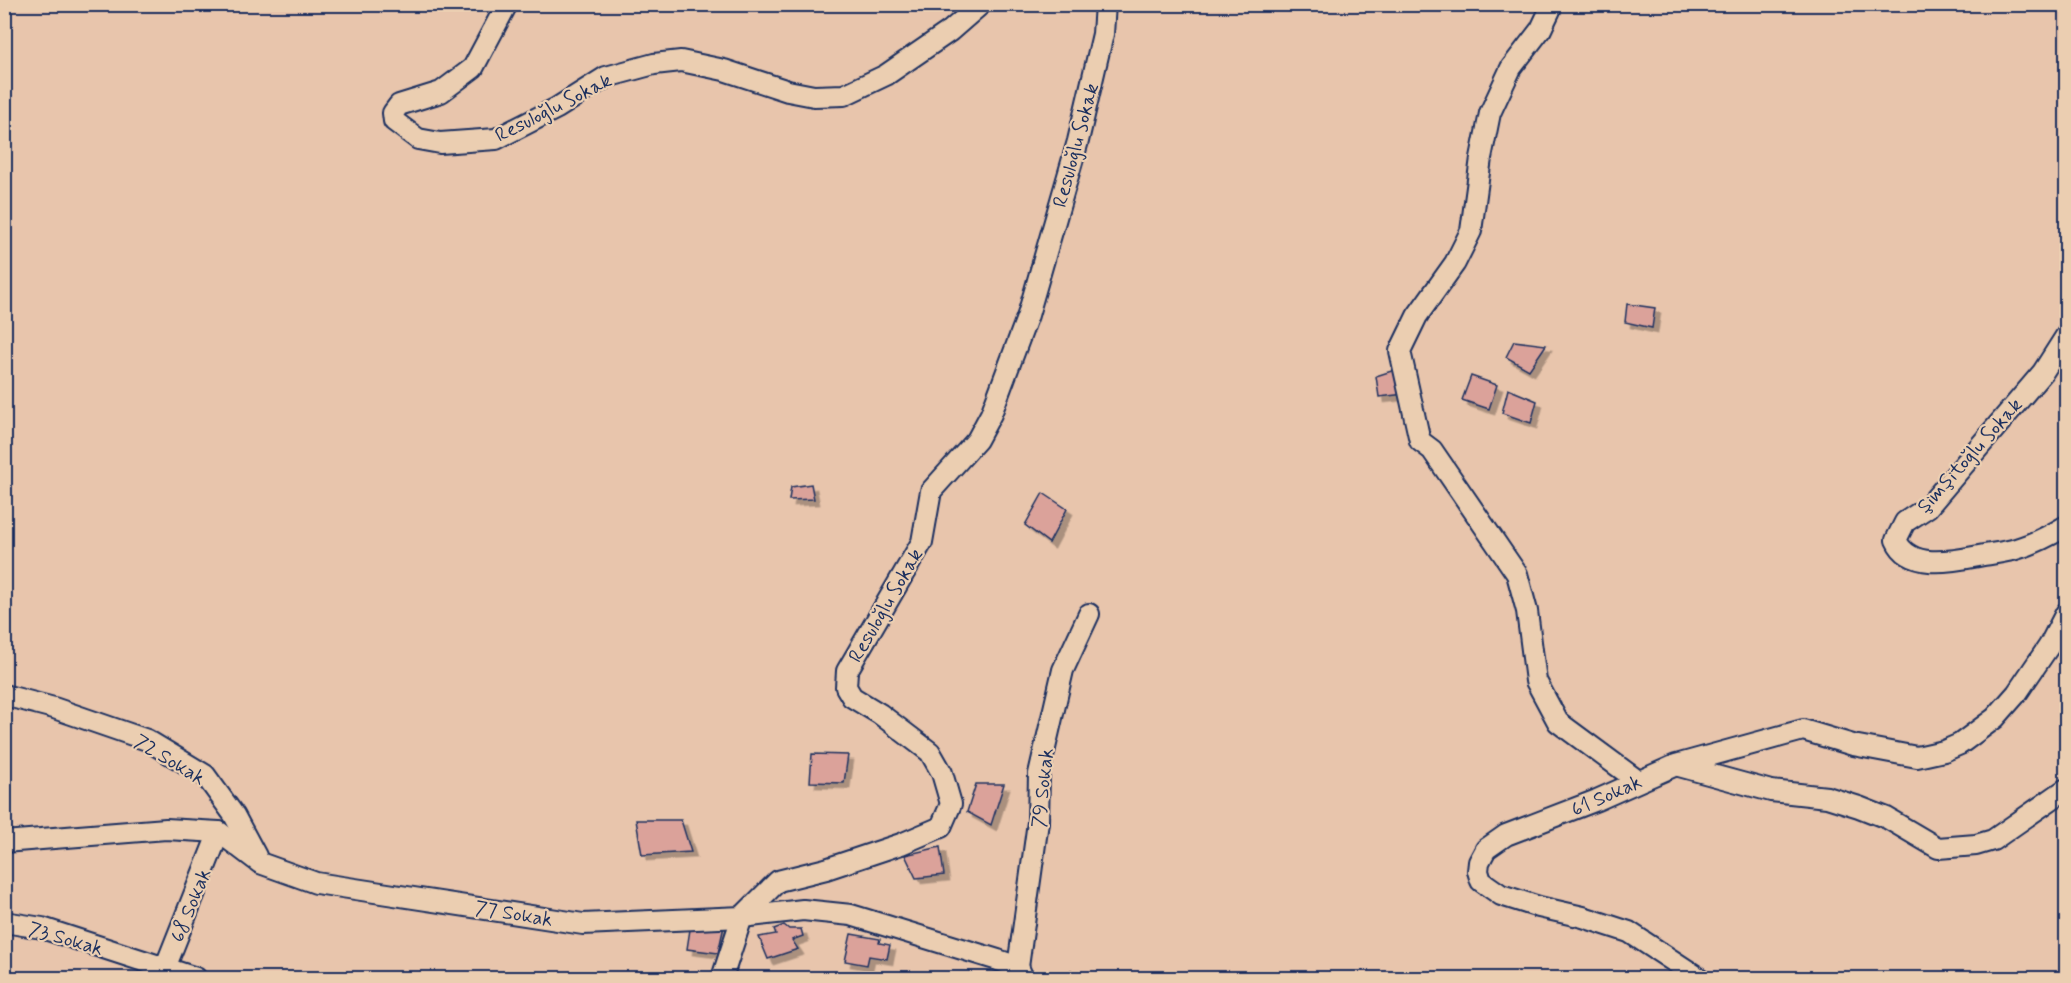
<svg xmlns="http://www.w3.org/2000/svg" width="2071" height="983" font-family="Mynerve,sans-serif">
	<defs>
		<filter id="shadow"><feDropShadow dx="5.5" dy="5.5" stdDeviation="0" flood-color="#0004"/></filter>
	</defs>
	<rect width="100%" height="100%" fill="#e8c5ac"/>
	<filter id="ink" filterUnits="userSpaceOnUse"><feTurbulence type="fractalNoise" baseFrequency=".0167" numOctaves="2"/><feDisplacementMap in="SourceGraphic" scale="12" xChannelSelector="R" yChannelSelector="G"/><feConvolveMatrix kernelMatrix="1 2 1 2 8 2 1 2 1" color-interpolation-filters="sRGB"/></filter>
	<g filter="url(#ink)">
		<g fill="#dba29a" stroke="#1b2f5e" stroke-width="1.5" filter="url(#shadow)">
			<polygon points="1627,304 1655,308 1652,328 1625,322"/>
			<polygon points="1514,341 1546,345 1529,370 1506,357"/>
			<polygon points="1401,368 1405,394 1379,397 1376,376"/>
			<polygon points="1471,376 1497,385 1489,409 1462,400"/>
			<polygon points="1508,389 1537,401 1531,423 1502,413"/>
			<polygon points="811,484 814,499 789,500 791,487"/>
			<polygon points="1043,493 1067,509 1049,543 1025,525"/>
			<polygon points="812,754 848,755 844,783 810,782"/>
			<polygon points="976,784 1004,784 991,825 967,812"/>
			<polygon points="636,820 681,820 691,852 642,855"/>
			<polygon points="940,847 944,875 916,878 905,855"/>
			<polygon points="691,923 724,926 718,953 687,949"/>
			<polygon points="784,925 789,929 801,929 803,936 792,940 798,949 768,959 759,937 776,934 774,929"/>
			<polygon points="851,934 880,939 879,943 890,945 887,959 869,956 867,965 845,961"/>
			<polygon points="1071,970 1076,978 1060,978"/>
		</g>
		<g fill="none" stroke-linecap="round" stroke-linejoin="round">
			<defs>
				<g id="street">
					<polyline points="507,4 473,68 441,92 399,105 393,113 394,121 418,139 440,143 496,139 557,108 606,77 654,64 681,61 724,70 788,91 814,96 844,95 886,75 950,31 981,4"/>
					<polyline points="1550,4 1550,10 1541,29 1511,68 1490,113 1481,158 1471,231 1455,263 1417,316 1400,351 1420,441 1432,450 1517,574 1527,611 1536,681 1558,722 1638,781"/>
					<path d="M2066,336L2043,372L1928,507L1905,522L1896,540C1910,572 1957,560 1984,555C1995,553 2006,552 2016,549C2034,544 2051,535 2066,526"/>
					<polyline points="4,695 54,708 147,740 205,775 234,815 256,856"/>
					<polyline points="1679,766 1771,791 1827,797 1859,807 1887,818 1938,848 1976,845 1993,840 2066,789"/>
					<polyline points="4,842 166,829 219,832 260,863 316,883 583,924 742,917 803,910 851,915 998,960 1018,967 1023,978"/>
					<polyline points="4,922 42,928 196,978"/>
					<polyline points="1018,967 1038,822 1039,774 1063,670 1089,614"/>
					<polyline points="161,978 219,832"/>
					<polyline points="722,978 742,917 778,881 826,869 901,844 941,827 951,804 942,773 930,752 880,714 852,697 846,687 847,671 922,542 931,491 977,440 991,414 1028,315 1078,141 1103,34 1105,4"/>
					<polyline points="1699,978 1629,932 1583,917 1539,907 1501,895 1481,881 1478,871 1479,862 1486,849 1506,835 1597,800 1676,765 1803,730 1853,745 1917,757 1944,751 1960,744 1995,718 2017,693 2049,646 2066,613"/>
				</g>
			</defs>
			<use href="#street" stroke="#1b2f5e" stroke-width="24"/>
			<use href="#street" stroke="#ebceb1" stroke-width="20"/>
		</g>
	</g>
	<g text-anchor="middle" stroke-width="4.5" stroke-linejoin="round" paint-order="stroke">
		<g font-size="20" fill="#1b2f5e" stroke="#ebceb1">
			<text transform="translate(553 107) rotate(-27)" y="7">Resuloğlu Sokak</text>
			<text transform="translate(1075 145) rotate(-75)" y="7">Resuloğlu Sokak</text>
			<text transform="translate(1969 455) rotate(-48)" y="7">Şimşitoğlu Sokak</text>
			<text transform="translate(885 605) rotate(-60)" y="7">Resuloğlu Sokak</text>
			<text transform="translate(170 759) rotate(31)" y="7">72 Sokak</text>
			<text transform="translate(1042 788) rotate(-84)" y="7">79 Sokak</text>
			<text transform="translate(1606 795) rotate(-24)" y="7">61 Sokak</text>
			<text transform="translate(190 905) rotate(-68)" y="7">68 Sokak</text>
			<text transform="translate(514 913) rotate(9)" y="7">77 Sokak</text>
			<text transform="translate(66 938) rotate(16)" y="7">73 Sokak</text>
		</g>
	</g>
	<rect width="2071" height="983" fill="none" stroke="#ebceb1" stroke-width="24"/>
	<rect x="12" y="12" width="2047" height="959" fill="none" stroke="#1b2f5e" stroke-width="2" filter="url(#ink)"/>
</svg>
